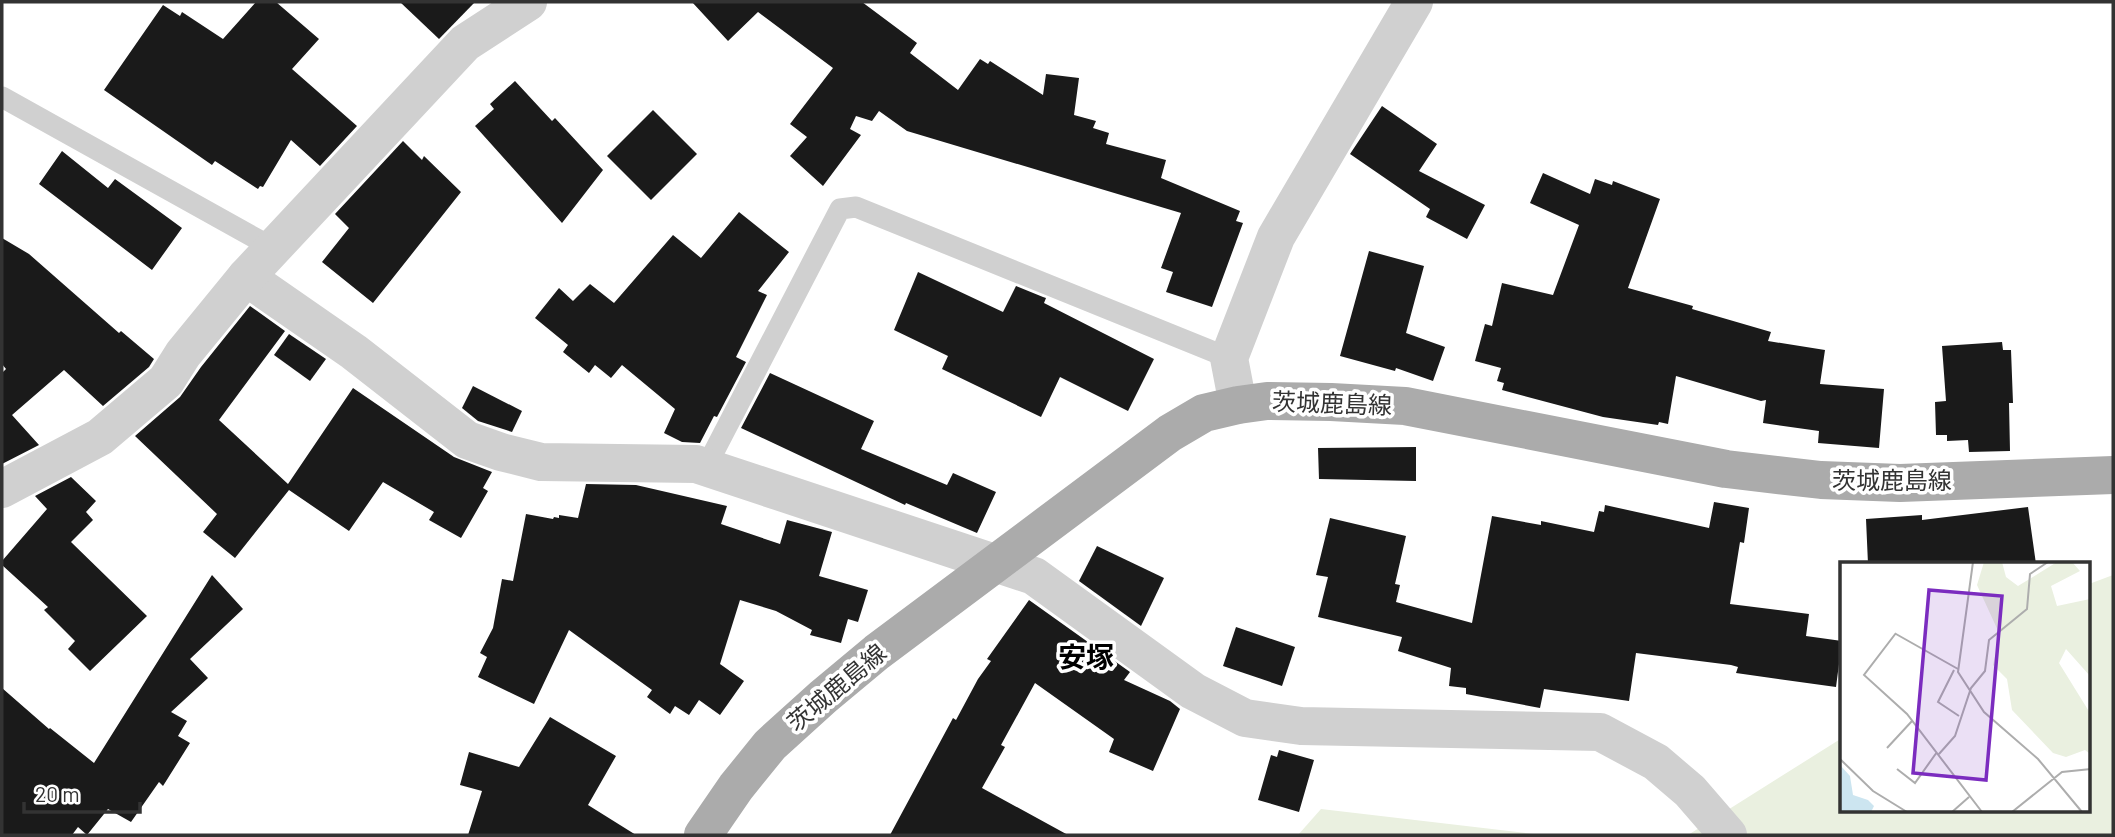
<svg xmlns="http://www.w3.org/2000/svg" width="2115" height="837" font-family="Barlow,'Noto Sans JP',sans-serif">
	<rect width="100%" height="100%" fill="#fff"/>
	<g fill="#eaf0e0">
		<polygon points="2113,575 2113,835 1688,835 1842,738 1842,811 2089,811 2089,584"/>
		<polygon points="1321,809 1542,835 1298,835"/>
	</g>
	<g fill="#1a1a1a">
		<polygon points="256,2 276,2 319,39 292,69 357,126 320,166 291,140 263,187 260,186 258,189 215,161 212,165 104,90 163,5 180,16 182,12 223,39"/>
		<polygon points="400,2 475,2 439,39"/>
		<polygon points="692,2 862,2 917,43 910,53 958,90 980,59 988,64 990,61 1043,95 1046,74 1079,78 1074,115 1096,121 1093,128 1109,133 1106,144 1166,160 1161,178 1240,211 1236,221 1243,223 1212,307 1166,292 1173,272 1161,268 1181,213 907,131 879,111 872,121 856,116 850,129 861,135 823,186 790,156 807,137 790,124 833,68 758,12 728,41"/>
		<polygon points="515,81 552,121 555,118 603,170 562,223 475,126 494,109 490,104"/>
		<polygon points="1382,106 1437,144 1419,171 1485,205 1467,239 1426,217 1430,209 1350,154"/>
		<polygon points="653,110 697,154 651,200 607,156"/>
		<polygon points="403,141 422,160 424,156 461,192 373,303 322,262 349,228 335,214"/>
		<polygon points="62,151 108,188 115,179 182,228 152,270 39,184"/>
		<polygon points="1543,173 1590,194 1595,179 1612,185 1613,181 1660,199 1628,288 1693,306 1692,309 1771,332 1768,341 1825,350 1820,384 1884,389 1879,448 1818,443 1819,431 1763,423 1766,400 1761,401 1676,376 1668,424 1659,422 1658,425 1603,417 1502,390 1504,383 1497,381 1501,368 1475,361 1485,324 1492,326 1502,283 1553,295 1579,225 1530,203"/>
		<polygon points="739,212 789,252 758,291 767,295 736,357 746,362 717,417 714,416 700,443 682,442 664,433 675,409 622,365 611,378 595,365 589,373 563,352 568,345 535,318 559,288 573,301 590,284 614,303 673,235 701,258"/>
		<polygon points="2,238 29,254 119,333 121,331 154,359 149,367 103,406 64,370 12,415 39,445 2,464 2,373 6,369 2,364"/>
		<polygon points="1369,251 1424,266 1406,333 1445,347 1433,381 1396,368 1395,371 1340,356"/>
		<polygon points="918,272 1003,312 1016,286 1043,297 1046,298 1044,303 1154,359 1128,411 1060,377 1041,417 942,369 948,356 894,330"/>
		<polygon points="250,306 285,331 219,420 288,484 353,388 454,457 492,472 483,488 488,491 461,538 429,520 434,512 383,482 349,531 289,490 235,558 203,532 217,514 135,436 180,397 201,367"/>
		<polygon points="289,334 326,359 310,381 274,355"/>
		<polygon points="2002,342 2003,350 2011,350 2013,403 2009,403 2010,451 1969,452 1968,440 1947,441 1947,435 1936,435 1935,402 1946,401 1942,346"/>
		<polygon points="770,373 874,421 861,449 947,485 953,473 996,492 977,533 906,503 905,505 741,428"/>
		<polygon points="473,386 522,411 512,432 478,421 462,408"/>
		<polygon points="1416,447 1416,481 1319,479 1318,448"/>
		<polygon points="71,477 96,501 86,512 93,520 71,542 147,616 90,671 68,649 75,641 44,610 48,607 2,565 2,561 47,509 35,496"/>
		<polygon points="586,484 636,485 727,506 721,524 780,544 787,520 832,532 819,576 868,590 858,622 848,619 841,643 810,635 812,630 776,611 740,600 720,664 744,681 720,715 699,700 689,715 675,706 670,714 647,697 652,690 569,630 534,704 478,677 487,657 480,653 493,628 502,579 513,581 526,514 553,519 554,517 559,518 559,515 578,518"/>
		<polygon points="1714,502 1749,508 1744,543 1740,542 1730,604 1809,614 1806,636 1842,641 1836,687 1736,673 1738,667 1731,665 1636,653 1629,701 1544,689 1540,708 1466,694 1466,688 1449,686 1451,668 1398,651 1402,637 1318,617 1328,577 1316,575 1330,518 1406,536 1395,584 1400,585 1396,602 1472,623 1492,516 1541,525 1541,521 1594,532 1599,511 1604,512 1605,505 1709,528"/>
		<polygon points="2028,507 2036,564 1868,564 1866,519 1922,515 1922,520"/>
		<polygon points="1097,546 1164,578 1141,626 1079,581"/>
		<polygon points="212,575 243,609 190,659 208,678 171,712 187,721 178,736 190,743 163,786 159,782 131,822 108,809 87,835 78,827 72,835 2,835 2,688 49,729 50,728 94,763"/>
		<polygon points="1029,600 1130,672 1124,680 1170,701 1180,709 1153,771 1109,752 1114,739 1035,683 1001,745 1005,747 982,788 1068,835 890,835 953,718 956,720 978,679 991,661 987,659"/>
		<polygon points="1236,627 1295,647 1282,686 1223,666"/>
		<polygon points="550,717 616,756 588,805 636,835 468,835 482,791 460,785 469,752 519,767"/>
		<polygon points="1279,750 1314,760 1299,812 1258,800 1271,755 1277,757"/>
	</g>
	<g fill="none" stroke-linecap="round" stroke-linejoin="round">
		<g stroke="#d0d0d0" stroke-width="21">
			<polyline points="2,97 273,248"/>
			<polyline points="706,467 840,209 856,207 1229,358"/>
		</g>
		<g stroke="#d0d0d0" stroke-width="38">
			<polyline points="246,277 354,352 467,440 501,452 541,462 696,464 1034,576 1193,691 1245,718 1301,726 1600,732 1656,762 1690,791 1728,835"/>
			<polyline points="1238,405 1229,358 1276,237 1414,2"/>
			<polyline points="2,489 100,437 166,381 183,354 246,277 465,43 528,2"/>
		</g>
		<polyline stroke="#ababab" stroke-width="38" points="703,835 736,787 770,745 823,697 877,652 1170,433 1204,413 1238,405 1267,401 1331,402 1405,406 1726,469 1821,480 1900,483 2113,475"/>
	</g>
	<g text-anchor="middle" stroke-width="7" stroke-linejoin="round" paint-order="stroke">
		<g font-size="24" fill="#333" stroke="#fff">
			<text transform="translate(1332 404) rotate(2)" y="8">茨城鹿島線</text>
			<text x="1892" y="489">茨城鹿島線</text>
			<text transform="translate(837 688) rotate(-40)" y="8">茨城鹿島線</text>
		</g>
		<g font-size="28" font-weight="bold" fill="#000" stroke="#fff">
			<text x="1086" y="667">安塚</text>
		</g>
	</g>
	<g transform="translate(1840 562)">
		<rect width="250" height="250" fill="#fff"/>
		<path d="M144,0H162L166,15L178,24L217,0H232L240,9L211,24L217,44L250,37V114L226,87L219,101L250,151V192L245,188L226,195L213,191L172,148L167,117L153,103L160,73L137,23Z" fill="#eaf0e0"/>
		<path d="M0,203L10,214L13,233L28,238L34,244L31,250H0Z" fill="#cce5f0"/>
		<path fill="none" stroke="#adadad" stroke-width="2" d="M133,0L118,110L144,150L198,197L242,250M56,71L24,113L67,152L142,250M56,72L118,107M114,108L98,140L119,154M47,186L72,159M99,192L115,174L131,126L145,109L149,78L187,47L190,12L208,0M0,197L33,229L67,250M57,207L75,221L97,190M112,250L129,235M172,250L222,210L251,207"/>
		<path fill="#7b2cbf" fill-opacity="0.15" stroke="#7b2cbf" stroke-width="3.5" d="M89,28L162,34L146,218L73,211Z"/>
		<rect width="250" height="250" fill="none" stroke="#333" stroke-width="3.5"/>
	</g>
	<rect width="2115" height="837" fill="none" stroke="#333333" stroke-width="7"/>
	<path d="M24 802v10h116v-10" fill="none" stroke="#333333" stroke-width="3.5"/>
	<text x="35" y="802" font-size="21" fill="#333333" stroke="#ffffff" stroke-width="5" paint-order="stroke">20 m</text>
</svg>
